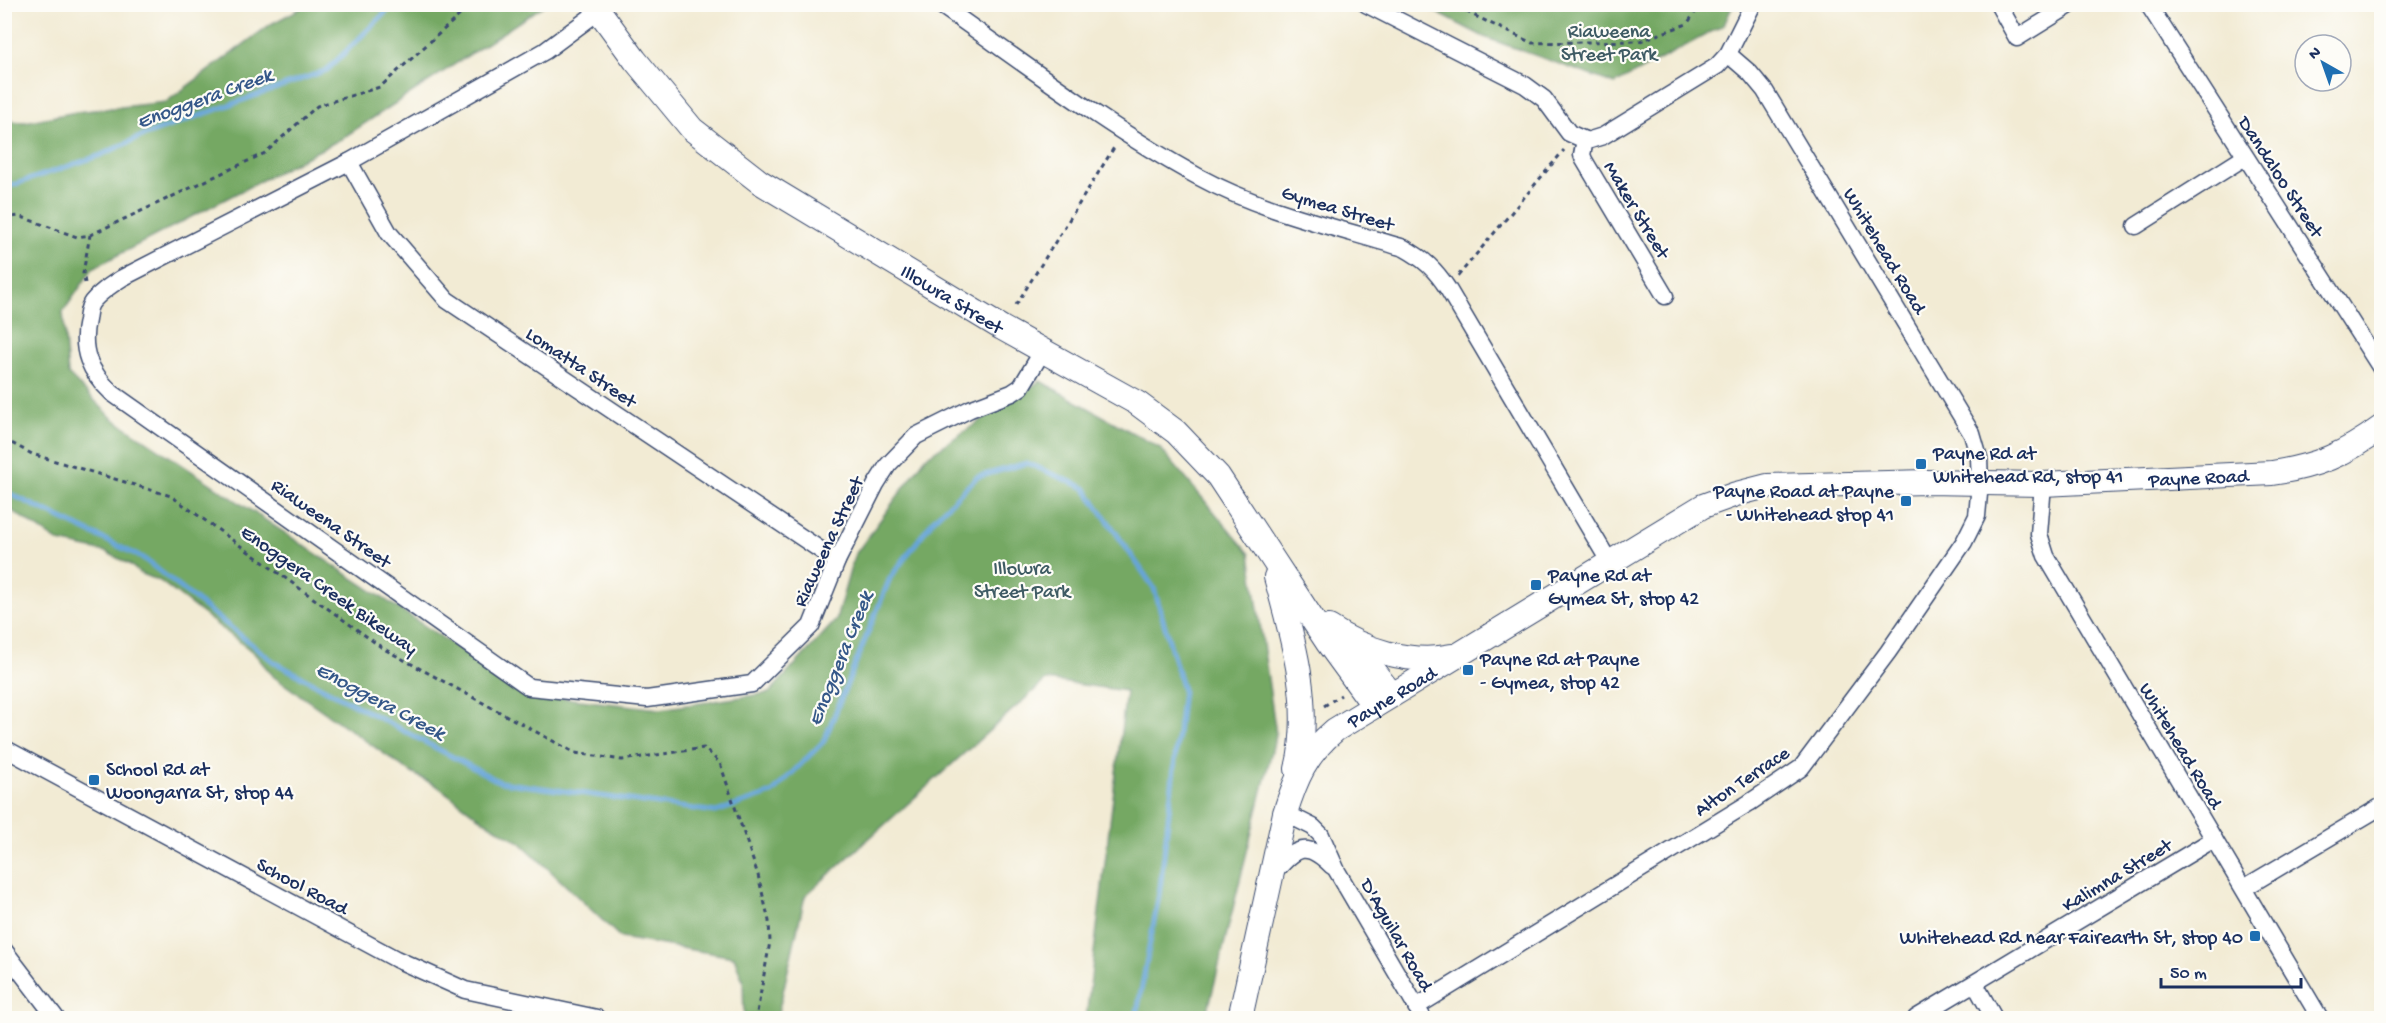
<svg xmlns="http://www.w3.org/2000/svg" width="2386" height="1023" font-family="'Gochi Hand',sans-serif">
	<rect width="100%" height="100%" fill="#fdfcf7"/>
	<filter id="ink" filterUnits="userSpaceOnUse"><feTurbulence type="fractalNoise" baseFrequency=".0167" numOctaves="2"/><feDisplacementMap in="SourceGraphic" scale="12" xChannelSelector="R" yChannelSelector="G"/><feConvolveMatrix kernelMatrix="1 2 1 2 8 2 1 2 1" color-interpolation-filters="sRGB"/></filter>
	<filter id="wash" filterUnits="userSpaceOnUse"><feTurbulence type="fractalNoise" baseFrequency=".008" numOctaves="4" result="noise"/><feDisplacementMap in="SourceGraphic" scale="24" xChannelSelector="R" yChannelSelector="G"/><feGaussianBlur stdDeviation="1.35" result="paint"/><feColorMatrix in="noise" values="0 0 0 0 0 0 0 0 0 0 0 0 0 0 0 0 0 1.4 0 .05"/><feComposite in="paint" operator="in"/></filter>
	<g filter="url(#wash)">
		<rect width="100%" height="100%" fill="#f2ebd4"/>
		<g fill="#74a864" stroke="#486c61" stroke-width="1.5">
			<polygon points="307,5 545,5 341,139 93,268 63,312 68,374 112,418 527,694 660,709 769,693 836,620 854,556 926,457 1040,381 1160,448 1250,554 1276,734 1206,1018 1086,1018 1126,691 1046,680 805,896 777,1018 744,1018 743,981 734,957 621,938 520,842 484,821 437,786 412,773 274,677 254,653 160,581 140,573 129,564 106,552 59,542 5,506 4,121 25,122 76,112 166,102 271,24"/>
			<polygon points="1422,5 1733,4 1733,5 1724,25 1615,84 1484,37"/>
		</g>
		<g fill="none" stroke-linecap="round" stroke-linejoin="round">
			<g stroke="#66a5d8" stroke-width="5">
				<polyline points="4,188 101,155 140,137 327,70 394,4"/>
				<polyline points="4,491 143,558 274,662 500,782 716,812 772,793 824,741 890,578 934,519 977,477 1027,463 1085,488 1154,588 1183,690 1160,889 1136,1018"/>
			</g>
		</g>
	</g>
	<g filter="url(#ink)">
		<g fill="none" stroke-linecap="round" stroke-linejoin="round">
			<defs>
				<g id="street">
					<path d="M939,4C1024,63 1107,127 1197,176C1261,211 1335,227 1404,248C1424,259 1435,269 1448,289L1610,563"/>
					<polyline points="1366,4 1525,85 1544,99 1569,133 1587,141 1603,136 1717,66 1728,54 1753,4"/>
					<polyline points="1998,4 2017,38 2072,4"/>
					<polyline points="2148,4 2382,370"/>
					<path d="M599,11L545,51L349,162L122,278C111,285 100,292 92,302C88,307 88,314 87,320C80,351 90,372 112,393L529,687L647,699L752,684L811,626L837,561L876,484L888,465L916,436L970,409L1012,393L1021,387L1042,352"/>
					<polyline points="1585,140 1582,155 1584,160 1665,296"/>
					<polyline points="349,162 389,233 447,300 837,561"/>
					<polyline points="2136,226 2245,157"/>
					<polyline points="2043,484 2039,534 2046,556 2320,1018"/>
					<polyline points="4,748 396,959 465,990 597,1018"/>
					<polyline points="1285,813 1313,827 1321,835 1337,871 1423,1018"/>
					<path d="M1274,873C1296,847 1306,840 1332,866"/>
					<polyline points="2244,888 2382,806"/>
					<polyline points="4,950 56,1018"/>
					<polyline points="1975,984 1994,1018"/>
					<polyline points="1416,1007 1749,803 1801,768 1888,652 1964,542 1977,516 1980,483 1979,458 1972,434 1765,91 1750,73 1728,54"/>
					<polyline points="1916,1018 2214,839"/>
				</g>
				<g id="secondary">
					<path id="s1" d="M594,4L635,60L692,129L760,182L1002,328L1137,403L1176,432L1218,476L1328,643L1374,706"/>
					<path d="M1276,577C1293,639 1313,705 1297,769"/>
					<path d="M1329,627C1363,650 1411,665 1452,656"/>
					<polyline points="1345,641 1374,672 1392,695"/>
					<path id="s2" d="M1240,1018L1285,813C1296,778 1306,754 1335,730L1703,506L1736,494L1767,486L1927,482L2043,484L2272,473C2317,466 2344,455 2382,427"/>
				</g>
			</defs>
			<use href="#street" stroke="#3b4b70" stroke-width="19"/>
			<use href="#secondary" stroke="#3b4b70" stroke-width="26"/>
			<g stroke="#3b4b70" stroke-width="3" stroke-dasharray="4.5 4.5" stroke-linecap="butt">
				<polyline points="1450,4 1532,43 1640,41 1687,24 1701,4"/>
				<polyline points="4,218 19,216 77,237 90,235 265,153 317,106 380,87 472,4"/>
				<polyline points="1458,276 1564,150"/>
				<polyline points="85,283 83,273 90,235"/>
				<polyline points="1016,305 1115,146"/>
				<polyline points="4,439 32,454 171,496 384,649 575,753 622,760 704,748 720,763 758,875 769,921 770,942 756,1018"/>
				<polyline points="1324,706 1341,695"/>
			</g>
			<use href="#street" stroke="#fff" stroke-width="16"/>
			<use href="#secondary" stroke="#fff" stroke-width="24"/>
		</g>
	</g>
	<g fill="#1f6fb2" stroke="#fdfcf7" stroke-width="2">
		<rect x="1915" y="458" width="12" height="12" rx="3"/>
		<rect x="1900" y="495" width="12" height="12" rx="3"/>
		<rect x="1530" y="579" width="12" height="12" rx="3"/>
		<rect x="1462" y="664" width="12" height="12" rx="3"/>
		<rect x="88" y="774" width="12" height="12" rx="3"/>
		<rect x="2249" y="930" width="12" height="12" rx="3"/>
	</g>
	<g text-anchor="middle" stroke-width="4.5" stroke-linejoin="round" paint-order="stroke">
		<g font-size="20" fill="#3e5b64" stroke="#fdfcf7">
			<text x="1609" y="37">Riaweena<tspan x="1609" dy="23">Street Park</tspan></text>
			<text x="1022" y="574">Illowra<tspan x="1022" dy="23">Street Park</tspan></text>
		</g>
		<g font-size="20" fill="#1b2f5e" stroke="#fdfcf7">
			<text transform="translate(2282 176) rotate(57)" y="7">Dandaloo Street</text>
			<text transform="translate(1338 207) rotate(17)" y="7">Gymea Street</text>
			<text transform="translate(1638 209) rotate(59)" y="7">Maker Street</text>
			<text transform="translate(1886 250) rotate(59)" y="7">Whitehead Road</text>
			<text dy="7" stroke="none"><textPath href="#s1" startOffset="470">Illowra Street</textPath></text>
			<text transform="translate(582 366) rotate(34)" y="7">Lomatta Street</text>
			<text dy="7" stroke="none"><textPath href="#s2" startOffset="1238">Payne Road</textPath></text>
			<text transform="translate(332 522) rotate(35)" y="7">Riaweena Street</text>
			<text transform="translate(827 541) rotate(-65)" y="7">Riaweena Street</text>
			<text transform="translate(330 589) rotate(35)" y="7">Enoggera Creek Bikeway</text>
			<text dy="7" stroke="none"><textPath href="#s2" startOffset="374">Payne Road</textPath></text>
			<text transform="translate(2182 745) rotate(59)" y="7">Whitehead Road</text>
			<text transform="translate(1741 780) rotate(-34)" y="7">Alton Terrace</text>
			<text transform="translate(2116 874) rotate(-31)" y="7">Kalimna Street</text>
			<text transform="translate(303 885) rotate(28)" y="7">School Road</text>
			<text transform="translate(1398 934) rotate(60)" y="7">D'Aguilar Road</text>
		</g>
		<g font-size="20" fill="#1b2f5e" stroke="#fdfcf7" text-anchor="start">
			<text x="1933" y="459">Payne Rd at<tspan x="1933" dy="23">Whitehead Rd, stop 41</tspan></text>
			<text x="1894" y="497" text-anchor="end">Payne Road at Payne<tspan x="1894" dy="23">- Whitehead stop 41</tspan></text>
			<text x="1548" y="581">Payne Rd at<tspan x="1548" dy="23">Gymea St, stop 42</tspan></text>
			<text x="1480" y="665">Payne Rd at Payne<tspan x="1480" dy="23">- Gymea, stop 42</tspan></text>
			<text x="106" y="775">School Rd at<tspan x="106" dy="23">Woongarra St, stop 44</tspan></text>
			<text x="2243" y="943" text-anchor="end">Whitehead Rd near Fairearth St, stop 40</text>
		</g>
		<g font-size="21" font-style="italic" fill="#355889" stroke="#fdfcf7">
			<text transform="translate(204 97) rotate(-20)" y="7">Enoggera Creek</text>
			<text transform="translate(839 658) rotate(-68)" y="7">Enoggera Creek</text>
			<text transform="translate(381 700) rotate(28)" y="7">Enoggera Creek</text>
		</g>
	</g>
	<rect width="2386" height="1023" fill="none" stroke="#fdfcf7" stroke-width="24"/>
	<g transform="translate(2323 63) rotate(320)"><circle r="28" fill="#fdfcf7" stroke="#a3aaba" stroke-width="1.5"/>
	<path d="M0-4.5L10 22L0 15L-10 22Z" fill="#1f6fb2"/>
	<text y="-9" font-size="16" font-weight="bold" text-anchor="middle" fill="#1b2f5e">N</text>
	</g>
	<path d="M2161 978v9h140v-9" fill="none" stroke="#1b2f5e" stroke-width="3"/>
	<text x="2170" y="978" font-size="18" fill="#1b2f5e" stroke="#fdfcf7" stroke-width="4.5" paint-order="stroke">50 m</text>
</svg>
